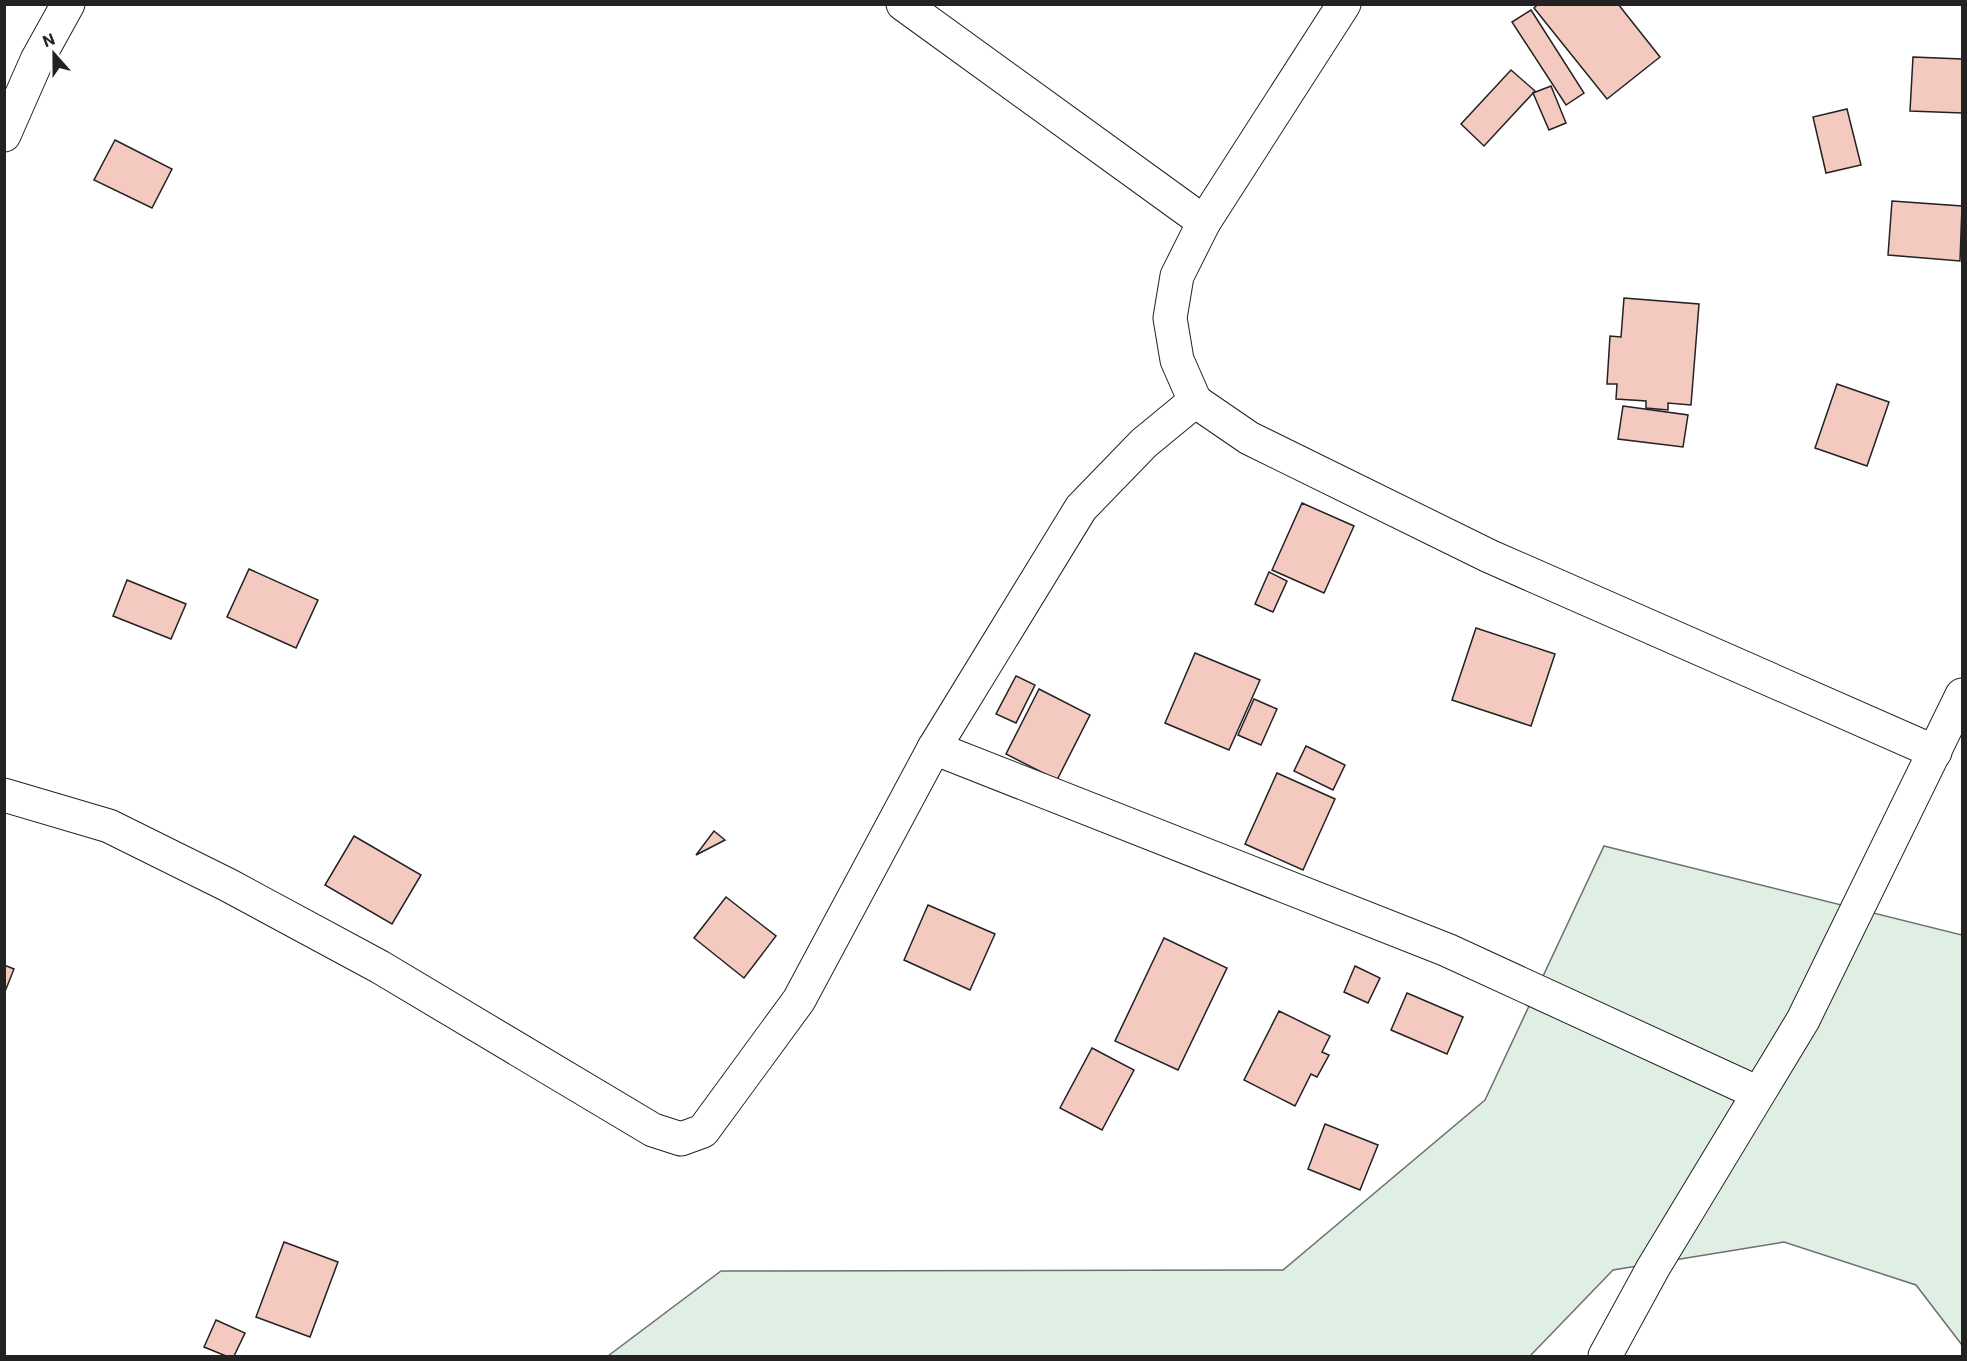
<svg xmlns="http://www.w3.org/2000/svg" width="1967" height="1361" font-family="Roboto,sans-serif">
	<rect width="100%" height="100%" fill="#fff"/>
	<polygon fill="#e0efe3" stroke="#6f6f6f" stroke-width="1.5" points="1604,846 1962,935 1962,1345 1916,1285 1784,1242 1613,1270 1530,1356 608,1356 721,1271 1283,1270 1485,1100"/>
	<g fill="#f3c9c0" stroke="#222" stroke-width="1.5">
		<polygon points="1538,4 1618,4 1660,57 1607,99 1534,8"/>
		<polygon points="1531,10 1584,93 1566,105 1512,22"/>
		<polygon points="1913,57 1962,59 1962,113 1910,111"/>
		<polygon points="1511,70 1535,91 1484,146 1461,124"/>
		<polygon points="1551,86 1566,123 1549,130 1533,93"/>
		<polygon points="1847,109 1861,165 1826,173 1813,117"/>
		<polygon points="115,140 172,169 152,208 94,180"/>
		<polygon points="1892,201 1962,206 1960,261 1888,255"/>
		<polygon points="1624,298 1699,304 1691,405 1668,403 1668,410 1646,408 1646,401 1616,399 1617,384 1607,384 1610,336 1621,337"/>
		<polygon points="1837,384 1889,402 1867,466 1815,448"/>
		<polygon points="1623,406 1688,415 1683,447 1618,439"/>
		<polygon points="1302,503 1354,526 1324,593 1272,570"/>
		<polygon points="249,569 318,600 296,648 227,617"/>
		<polygon points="1269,572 1287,581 1273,612 1255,604"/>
		<polygon points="127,580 186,604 171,639 113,616"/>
		<polygon points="1476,628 1555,654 1531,726 1452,700"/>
		<polygon points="1195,653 1260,680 1229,750 1165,723"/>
		<polygon points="1016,676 1035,685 1016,723 996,714"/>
		<polygon points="1039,689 1090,715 1057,780 1006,754"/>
		<polygon points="1254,699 1277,709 1261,745 1238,735"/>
		<polygon points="1306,746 1345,765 1333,790 1294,771"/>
		<polygon points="1277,773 1335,799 1303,870 1245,844"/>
		<polygon points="714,831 725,840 696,855"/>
		<polygon points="354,836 421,875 392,924 325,885"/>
		<polygon points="726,897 776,936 744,978 694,938"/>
		<polygon points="928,905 995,934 970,990 904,960"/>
		<polygon points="1164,938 1227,968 1178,1070 1115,1041"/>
		<polygon points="4,965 14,969 4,994"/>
		<polygon points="1355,966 1380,978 1368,1003 1344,992"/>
		<polygon points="1407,993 1463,1017 1447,1054 1391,1030"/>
		<polygon points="1279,1011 1330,1036 1322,1052 1329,1055 1317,1077 1311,1074 1295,1106 1244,1080"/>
		<polygon points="1092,1048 1134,1070 1102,1130 1060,1108"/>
		<polygon points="1325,1124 1378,1145 1360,1190 1308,1169"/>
		<polygon points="284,1242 338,1262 310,1337 256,1317"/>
		<polygon points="216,1320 245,1333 234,1356 226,1356 204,1347"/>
	</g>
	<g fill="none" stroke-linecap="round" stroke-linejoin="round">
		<defs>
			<g id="minor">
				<polyline points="903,4 1204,222"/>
				<polyline points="4,135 37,60 68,4"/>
				<polyline points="1195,401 1177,360 1170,318 1177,276 1204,222 1344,4"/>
				<polyline points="934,748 1447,950 1758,1093"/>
				<polyline points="4,795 109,826 228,885 380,967 653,1130 681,1139 703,1131 799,1000 934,748 1081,508 1144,443 1195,401 1249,438 1489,556 1935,752"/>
				<polyline points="1605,1356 1653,1268 1803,1020 1962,695"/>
			</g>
		</defs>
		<use href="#minor" stroke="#222" stroke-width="35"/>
		<use href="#minor" stroke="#fff" stroke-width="33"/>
	</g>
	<rect width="1967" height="1361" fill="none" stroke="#222222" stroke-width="12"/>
	<g transform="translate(54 54) rotate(339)" stroke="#ffffff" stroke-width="4.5" paint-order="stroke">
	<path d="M0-4.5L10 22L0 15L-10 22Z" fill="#222222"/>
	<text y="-9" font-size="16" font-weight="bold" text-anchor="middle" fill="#222222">N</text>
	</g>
</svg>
